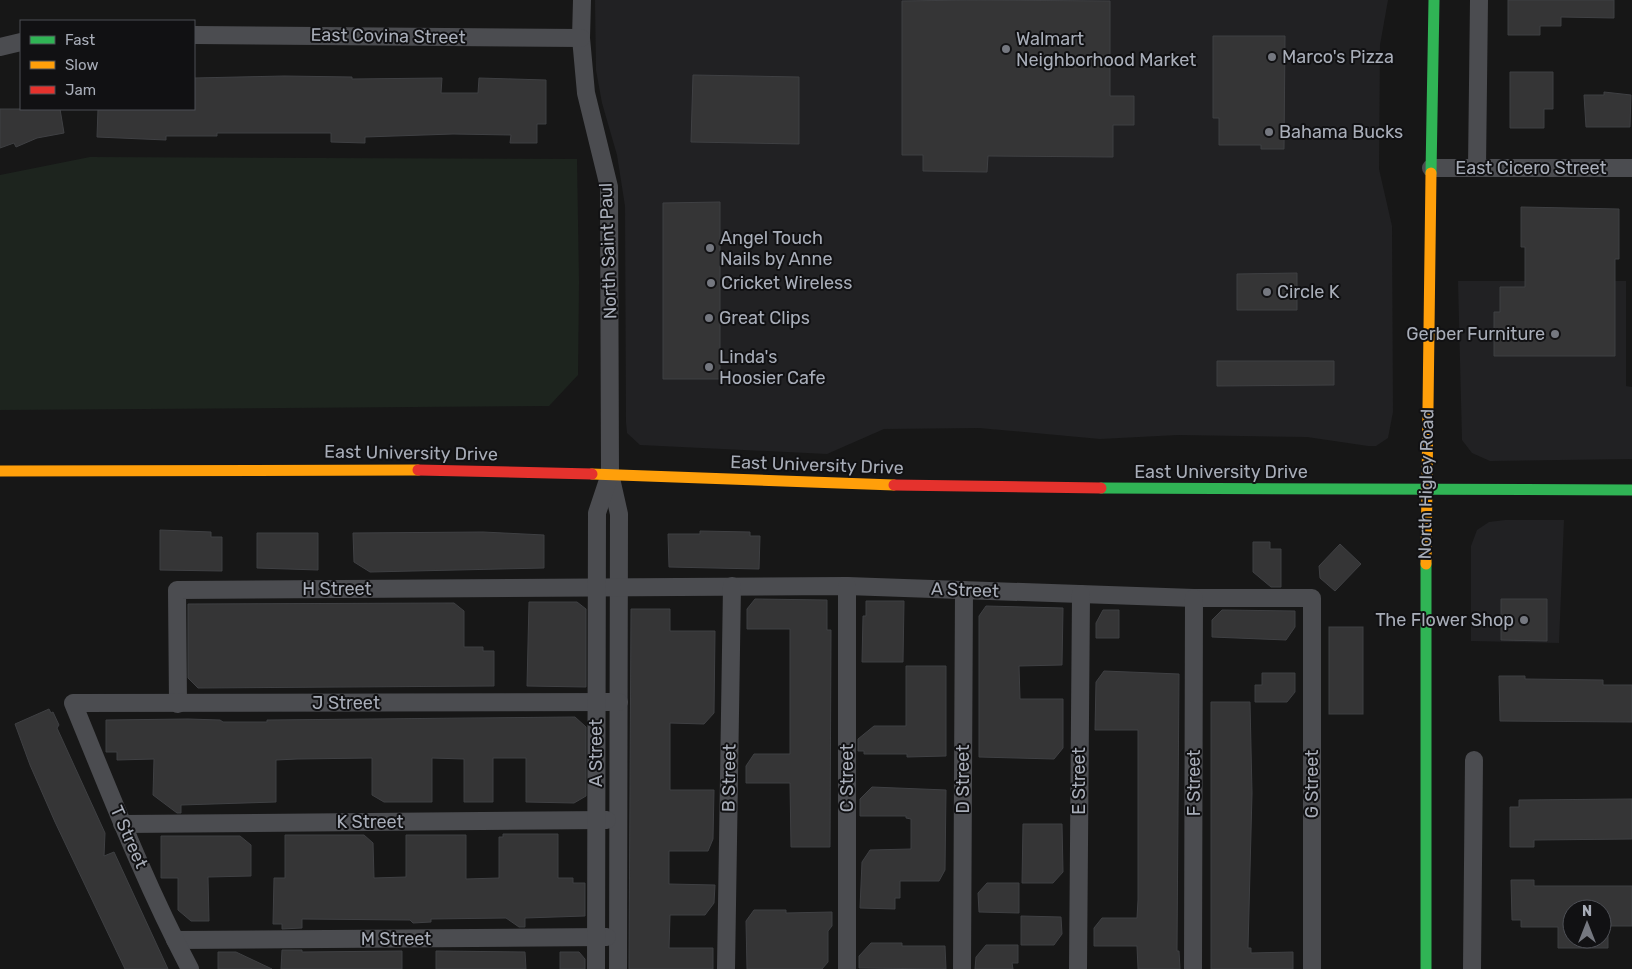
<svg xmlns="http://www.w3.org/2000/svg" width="1632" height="969" font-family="Rubik,sans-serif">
	<rect width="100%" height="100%" fill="#171717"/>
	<g fill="#212123">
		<polygon points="595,0 1388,0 1380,45 1379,169 1392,226 1393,412 1388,438 1376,446 1368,446 1307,437 1178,435 1100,439 979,428 884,429 827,454 640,445 627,433 626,422 625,206 617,155 602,103 596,70"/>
		<polygon points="1458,281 1626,281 1626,386 1632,387 1632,459 1490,461 1472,453 1462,440"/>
		<polygon points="1505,520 1564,520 1559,643 1471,641 1471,546 1477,530 1489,522"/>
	</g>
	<polygon fill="#1d241e" points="90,157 577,159 579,282 578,375 549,406 0,410 0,175"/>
	<g fill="#353536" stroke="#3f4043" fill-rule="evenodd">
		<polygon points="970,0 1110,1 1110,96 1134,96 1134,125 1113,125 1113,157 988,156 987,172 923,171 923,155 902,155 902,1"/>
		<polygon points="1508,0 1614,0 1614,18 1561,17 1561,26 1540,26 1540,35 1508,35"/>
		<polygon points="1213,36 1285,36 1284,149 1261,149 1261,145 1219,145 1219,118 1213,118"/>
		<polygon points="1510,72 1553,72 1553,109 1544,109 1544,128 1510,128"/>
		<polygon points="693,75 799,77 799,144 691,142"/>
		<polygon points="284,76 352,77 352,79 442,78 441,93 478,93 479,78 546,80 546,124 537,124 537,143 510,143 511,135 453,134 365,137 365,143 331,142 331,133 217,133 217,136 166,136 166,140 97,137 98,109 194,109 194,78"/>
		<polygon points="1604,92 1631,95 1630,127 1586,127 1584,95 1604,95"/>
		<polygon points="0,109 60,109 64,133 37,138 16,147 14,143 0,148"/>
		<polygon points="720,202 720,379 663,379 663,203"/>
		<polygon points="1521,207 1619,209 1619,259 1615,259 1615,356 1494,356 1494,312 1500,312 1500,287 1525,287 1525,247 1521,247"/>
		<polygon points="1297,273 1297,310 1237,310 1237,274"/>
		<polygon points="1217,361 1334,361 1334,385 1217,386"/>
		<polygon points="160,530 211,532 211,537 222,537 222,571 160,570"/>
		<polygon points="700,531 750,532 750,536 760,536 759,569 669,567 668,534 700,534"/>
		<polygon points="483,532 544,535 544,568 370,572 354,562 353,533"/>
		<polygon points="257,533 318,533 318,570 257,568"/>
		<polygon points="1253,542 1270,542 1270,549 1281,549 1281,587 1271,587 1253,572"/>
		<polygon points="1340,544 1361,564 1335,591 1320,578 1319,566"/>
		<polygon points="755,599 827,600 827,630 831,630 830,847 791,847 790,783 746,783 746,766 754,754 790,754 790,629 747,629 747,609"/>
		<polygon points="1501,599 1547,599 1547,641 1501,640"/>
		<polygon points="866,601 904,601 903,662 862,662 863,616 866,616"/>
		<polygon points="529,602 577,602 586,609 586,687 527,686"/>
		<polygon points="454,603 464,611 464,647 483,647 483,651 494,651 494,686 198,688 188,678 188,604"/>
		<polygon points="986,606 1063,608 1062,665 1019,666 1020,699 1063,699 1063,748 1054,759 979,757 979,616"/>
		<polygon points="631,609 670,609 670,631 715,631 714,713 704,724 670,723 670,790 714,790 713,839 708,851 669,851 669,884 715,885 714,903 705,915 670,915 669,948 713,948 713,969 629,969"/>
		<polygon points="1103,610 1119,610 1119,638 1096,638 1096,623"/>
		<polygon points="1222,610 1295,611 1295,627 1286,640 1212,637 1212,620"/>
		<rect x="1329" y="627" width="34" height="87"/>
		<polygon points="906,666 946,666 946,756 907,757 907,754 864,754 864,751 858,751 858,739 874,726 906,726"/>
		<polygon points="1104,671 1179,674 1177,951 1179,951 1180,969 1138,969 1137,946 1094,946 1094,928 1102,918 1137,918 1138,900 1138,730 1095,730 1096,682"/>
		<polygon points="1262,673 1295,673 1295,692 1287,702 1255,702 1255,685 1262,685"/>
		<polygon points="1499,676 1525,676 1525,679 1603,680 1603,685 1632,685 1632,722 1500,721"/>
		<polygon points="1211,702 1250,702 1252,793 1248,948 1251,948 1251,953 1293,952 1293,969 1211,969"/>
		<polygon points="49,709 51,713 53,712 59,725 57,728 105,833 104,856 114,852 168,969 125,969 55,822 30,765 15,724"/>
		<polygon points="575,717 586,727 586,796 574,803 526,802 526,758 493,758 493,802 464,802 464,759 432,758 432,802 384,802 372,795 372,758 297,759 276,760 276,802 181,805 181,813 177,813 153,795 154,759 117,760 117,752 106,752 106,720 188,719 220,720 223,722 267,722 267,720"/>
		<polygon points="872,787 946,790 945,870 939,881 900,881 900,898 895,898 895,909 860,908 862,862 870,850 911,849 911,819 906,818 906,816 860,816 860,799"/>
		<polygon points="1632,799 1632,839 1534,840 1534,847 1510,847 1510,807 1519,807 1519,800"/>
		<polygon points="1023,824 1062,824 1063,872 1053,883 1022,883"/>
		<polygon points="503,834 558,834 558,878 573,878 573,883 585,883 585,916 525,918 525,927 519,927 506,918 431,919 431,922 413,923 410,920 302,919 302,928 282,929 282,924 273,924 274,878 285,878 285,835 364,835 373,843 374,878 406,877 406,835 466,835 466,879 499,878 499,837 503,837"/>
		<polygon points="161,836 240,836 251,845 251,876 208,877 209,921 191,921 178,910 178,878 161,878"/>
		<path d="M1511,880H1534V886H1632V926H1608V948H1558V927H1521V920H1512ZM1572,909H1602V939H1572Z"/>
		<polygon points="987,883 1019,883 1019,913 979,912 978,893"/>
		<polygon points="754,910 786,910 786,913 832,912 832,926 828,931 828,962 822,969 747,969 746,921"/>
		<polygon points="1021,916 1061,917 1062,934 1054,945 1021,945"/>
		<polygon points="871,943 902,943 902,946 945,946 946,969 859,968 859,956"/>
		<polygon points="986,945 1018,945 1018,963 1012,963 1013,969 975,969 976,957"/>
		<polygon points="282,950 302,950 302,952 402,951 402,969 281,969"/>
		<polygon points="436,951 525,952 526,969 436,969"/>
		<polygon points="218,952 236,952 272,969 218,969"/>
		<polygon points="560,952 579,952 585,959 585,969 560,969"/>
	</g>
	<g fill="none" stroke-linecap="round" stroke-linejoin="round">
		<g stroke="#4b4c50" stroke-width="18">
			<polyline points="582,0 581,38 586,93 609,187 610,474 619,514 618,969"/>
			<polyline points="194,35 581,38"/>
			<polyline points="0,47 21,42"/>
			<polyline points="1431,168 1632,168"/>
			<polyline points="1477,168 1479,0"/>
			<polyline points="178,704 177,590 847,586 1194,598 1312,598 1312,969"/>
			<polyline points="122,824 607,820"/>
			<polyline points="175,940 607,937"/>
			<path d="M190,969C145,884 110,793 73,703L619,702"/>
			<polyline points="596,969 597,513 610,474"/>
			<polyline points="726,969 732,586"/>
			<polyline points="847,969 847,586"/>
			<polyline points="962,969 964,590"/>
			<polyline points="1078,969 1081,594"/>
			<polyline points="1193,969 1194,598"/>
			<polyline points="1472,969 1474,760"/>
		</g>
		<g stroke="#30b455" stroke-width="11">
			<polyline points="1431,173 1434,0"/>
			<polyline points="1101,488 1632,490"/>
			<polyline points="1426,564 1426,969"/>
		</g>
		<g stroke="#ff9f0a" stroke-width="11">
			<polyline points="0,471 418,470"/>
			<polyline points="592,474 894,485"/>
			<polyline points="1426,564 1431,173"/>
		</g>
		<g stroke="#e5322d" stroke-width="11">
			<polyline points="418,470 592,474"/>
			<polyline points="894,485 1101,488"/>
		</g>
	</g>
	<g fill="#757880" stroke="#111113" stroke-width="2">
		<circle cx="1006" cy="49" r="5"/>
		<circle cx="1272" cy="57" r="5"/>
		<circle cx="1269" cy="132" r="5"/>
		<circle cx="710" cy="248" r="5"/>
		<circle cx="711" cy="283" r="5"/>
		<circle cx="1267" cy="292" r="5"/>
		<circle cx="709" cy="318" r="5"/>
		<circle cx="1555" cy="334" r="5"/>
		<circle cx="709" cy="367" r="5"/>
		<circle cx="1524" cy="620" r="5"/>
	</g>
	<g text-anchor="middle" stroke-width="4" stroke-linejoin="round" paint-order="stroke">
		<g font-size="18" fill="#a8adb8" stroke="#111113">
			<text transform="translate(388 36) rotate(1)" y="6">East Covina Street</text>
			<text x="1531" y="174">East Cicero Street</text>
			<text transform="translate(608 251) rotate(-92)" y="6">North Saint Paul</text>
			<text transform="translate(411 453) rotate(1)" y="6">East University Drive</text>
			<text transform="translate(817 465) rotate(2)" y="6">East University Drive</text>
			<text x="1221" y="478">East University Drive</text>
			<text transform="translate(1426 484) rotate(-89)" y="6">North Higley Road</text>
			<text x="337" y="595">H Street</text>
			<text transform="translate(965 590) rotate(2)" y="6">A Street</text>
			<text x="346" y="709">J Street</text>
			<text transform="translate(596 753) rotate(-90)" y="6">A Street</text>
			<text transform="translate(729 778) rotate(-89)" y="6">B Street</text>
			<text transform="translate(847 778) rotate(-90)" y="6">C Street</text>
			<text transform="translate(963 779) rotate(-90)" y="6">D Street</text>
			<text transform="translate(1079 781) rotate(-90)" y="6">E Street</text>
			<text transform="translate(1194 783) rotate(-90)" y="6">F Street</text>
			<text transform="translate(1312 784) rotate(-90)" y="6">G Street</text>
			<text x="370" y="828">K Street</text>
			<text transform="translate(129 837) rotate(66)" y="6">T Street</text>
			<text x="396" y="945">M Street</text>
		</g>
		<g font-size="18" fill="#a8adb8" stroke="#111113" text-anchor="start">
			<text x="1016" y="45">Walmart<tspan x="1016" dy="21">Neighborhood Market</tspan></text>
			<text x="1282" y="63">Marco's Pizza</text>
			<text x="1279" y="138">Bahama Bucks</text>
			<text x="720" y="244">Angel Touch<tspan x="720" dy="21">Nails by Anne</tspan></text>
			<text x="721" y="289">Cricket Wireless</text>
			<text x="1277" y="298">Circle K</text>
			<text x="719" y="324">Great Clips</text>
			<text x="1545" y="340" text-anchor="end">Gerber Furniture</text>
			<text x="719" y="363">Linda's<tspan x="719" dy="21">Hoosier Cafe</tspan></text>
			<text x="1514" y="626" text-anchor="end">The Flower Shop</text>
		</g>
	</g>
	<rect x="20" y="20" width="175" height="90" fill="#111113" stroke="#4d4f55"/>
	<rect x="30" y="36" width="25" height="8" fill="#30b455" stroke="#4d4f55"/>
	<text x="65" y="45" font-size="15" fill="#a8adb8">Fast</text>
	<rect x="30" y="61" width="25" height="8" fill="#ff9f0a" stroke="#4d4f55"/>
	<text x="65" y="70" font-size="15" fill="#a8adb8">Slow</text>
	<rect x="30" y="86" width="25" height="8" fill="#e5322d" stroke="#4d4f55"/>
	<text x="65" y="95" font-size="15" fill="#a8adb8">Jam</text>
	<g transform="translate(1587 924)"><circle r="24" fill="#111113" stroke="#4d4f55"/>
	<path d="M0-4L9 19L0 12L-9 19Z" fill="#757880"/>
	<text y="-8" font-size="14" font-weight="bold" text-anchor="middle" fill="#a8adb8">N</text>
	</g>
</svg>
